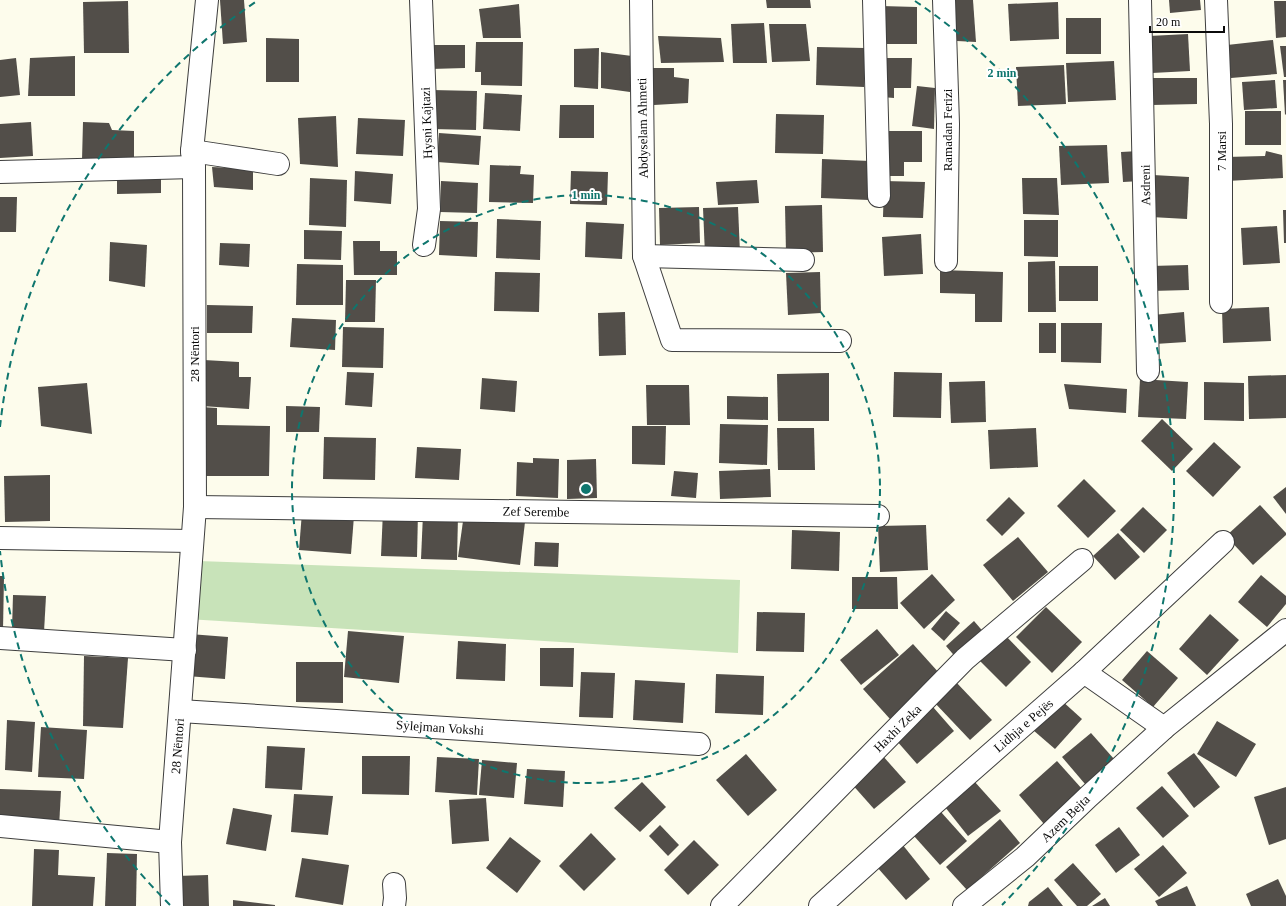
<svg xmlns="http://www.w3.org/2000/svg" width="1286" height="906" font-family="'Times New Roman',serif">
	<rect width="100%" height="100%" fill="#fdfcec"/>
	<polygon fill="#c8e3b9" points="198,561 740,580 738,653 187,619"/>
	<g fill="#524e49">
		<polygon points="220,0 244,0 247,42 223,44"/>
		<polygon points="766,0 810,0 811,8 767,8"/>
		<polygon points="951,0 973,0 976,42 957,41"/>
		<polygon points="1169,0 1200,0 1201,10 1170,13"/>
		<polygon points="128,1 129,53 84,53 83,2"/>
		<polygon points="1274,1 1286,1 1286,37 1276,38"/>
		<polygon points="1058,2 1059,39 1010,41 1008,4"/>
		<polygon points="519,4 521,38 483,38 479,9"/>
		<polygon points="881,6 917,7 917,44 882,44"/>
		<rect x="1066" y="18" width="35" height="36"/>
		<polygon points="764,23 767,63 733,63 731,24"/>
		<polygon points="769,24 806,24 810,61 772,62"/>
		<polygon points="1188,34 1190,71 1152,73 1149,36"/>
		<polygon points="658,36 721,38 724,62 661,63"/>
		<polygon points="266,38 299,39 299,82 266,82"/>
		<polygon points="1273,40 1277,74 1231,78 1227,45"/>
		<polygon points="476,42 523,42 522,86 481,85 481,72 475,72"/>
		<polygon points="431,45 465,45 465,68 431,69"/>
		<polygon points="1280,46 1286,46 1286,77 1284,77"/>
		<polygon points="817,47 865,48 864,87 816,85"/>
		<polygon points="599,48 598,89 574,87 574,49"/>
		<polygon points="601,52 632,56 630,92 601,88"/>
		<polygon points="75,56 75,96 28,96 30,58"/>
		<polygon points="16,58 20,95 0,97 0,60"/>
		<polygon points="881,58 912,58 911,88 894,88 894,98 882,97"/>
		<polygon points="1114,61 1116,100 1068,102 1066,63"/>
		<polygon points="1064,65 1066,104 1018,106 1016,67"/>
		<polygon points="650,68 674,68 674,77 689,79 688,103 654,105"/>
		<polygon points="1152,78 1197,78 1197,104 1152,105"/>
		<polygon points="1275,80 1277,108 1244,110 1242,82"/>
		<polygon points="1283,80 1286,80 1286,114 1285,115"/>
		<polygon points="917,86 935,88 934,129 912,126"/>
		<polygon points="432,90 477,91 476,130 431,129"/>
		<polygon points="485,93 522,95 520,131 483,129"/>
		<polygon points="560,105 594,105 594,138 559,138"/>
		<rect x="1245" y="111" width="36" height="34"/>
		<polygon points="776,114 824,115 823,154 775,153"/>
		<polygon points="336,116 338,167 300,164 298,118"/>
		<polygon points="358,118 405,120 403,156 356,154"/>
		<polygon points="31,122 33,156 0,158 0,124"/>
		<polygon points="83,122 109,123 112,130 134,131 134,161 82,160"/>
		<polygon points="886,131 922,131 922,162 904,162 904,176 886,176"/>
		<polygon points="439,133 481,136 479,165 437,162"/>
		<polygon points="1107,145 1109,183 1061,185 1059,146"/>
		<polygon points="1139,151 1141,181 1123,182 1121,152"/>
		<polygon points="1266,151 1282,155 1283,178 1227,181 1226,157 1265,156"/>
		<polygon points="822,159 870,161 869,200 821,198"/>
		<polygon points="490,165 521,166 520,174 534,175 533,203 489,202"/>
		<polygon points="212,167 253,169 253,190 214,187"/>
		<polygon points="355,171 393,174 391,204 354,201"/>
		<polygon points="571,171 608,172 607,205 570,204"/>
		<polygon points="161,175 161,193 117,194 117,176"/>
		<polygon points="1153,175 1189,177 1187,219 1151,217"/>
		<polygon points="310,178 347,180 346,227 309,225"/>
		<polygon points="1022,178 1057,178 1059,215 1023,214"/>
		<polygon points="757,180 759,203 718,205 716,182"/>
		<polygon points="441,181 478,183 477,213 440,212"/>
		<polygon points="884,181 925,182 923,218 883,217"/>
		<polygon points="0,197 17,197 16,232 0,232"/>
		<polygon points="822,205 823,252 786,253 785,206"/>
		<polygon points="699,207 700,243 660,245 659,208"/>
		<polygon points="738,207 740,253 705,255 703,208"/>
		<polygon points="1283,210 1286,210 1286,243 1284,243"/>
		<polygon points="497,219 541,221 540,260 496,258"/>
		<polygon points="1024,220 1058,220 1058,257 1024,256"/>
		<polygon points="440,221 478,222 477,257 439,255"/>
		<polygon points="586,222 624,224 622,259 585,257"/>
		<polygon points="1277,226 1280,263 1243,265 1241,228"/>
		<polygon points="304,230 342,231 341,260 304,259"/>
		<polygon points="921,234 923,274 884,276 882,237"/>
		<polygon points="353,241 380,241 380,251 397,251 397,275 354,275"/>
		<polygon points="110,242 147,245 145,287 109,281"/>
		<polygon points="220,243 250,244 249,267 219,265"/>
		<polygon points="1055,261 1056,312 1028,312 1028,262"/>
		<polygon points="297,264 343,265 343,305 296,305"/>
		<polygon points="1188,265 1189,290 1151,291 1151,266"/>
		<rect x="1059" y="266" width="39" height="35"/>
		<polygon points="940,270 1003,272 1002,322 975,322 975,294 940,293"/>
		<polygon points="495,272 540,273 539,312 494,311"/>
		<polygon points="820,272 821,313 788,315 786,273"/>
		<polygon points="346,280 376,280 375,322 345,322"/>
		<polygon points="207,305 253,306 252,333 207,333"/>
		<polygon points="1269,307 1271,341 1223,343 1222,309"/>
		<polygon points="625,312 626,355 599,356 598,313"/>
		<polygon points="1184,312 1186,342 1155,344 1153,315"/>
		<polygon points="292,318 336,320 335,350 290,347"/>
		<rect x="1039" y="323" width="17" height="30"/>
		<polygon points="1061,323 1102,323 1101,363 1061,362"/>
		<polygon points="343,327 384,328 383,368 342,367"/>
		<polygon points="204,360 239,362 239,377 251,377 249,409 201,406"/>
		<polygon points="347,372 374,373 372,407 345,405"/>
		<polygon points="894,372 942,373 941,418 893,417"/>
		<polygon points="829,373 829,421 778,421 777,374"/>
		<polygon points="1286,375 1286,418 1249,419 1248,376"/>
		<polygon points="482,378 517,381 515,412 480,409"/>
		<polygon points="1140,379 1188,382 1186,419 1138,417"/>
		<polygon points="985,381 986,422 951,423 949,382"/>
		<polygon points="1204,382 1244,383 1244,421 1204,420"/>
		<polygon points="87,383 92,434 41,426 38,387"/>
		<polygon points="1064,384 1127,389 1126,413 1069,409"/>
		<polygon points="646,385 689,385 690,425 647,425"/>
		<polygon points="727,396 768,397 768,420 727,419"/>
		<polygon points="286,406 320,407 319,432 286,432"/>
		<polygon points="201,407 217,408 217,425 270,426 269,476 200,476"/>
		<polygon points="1162,419 1193,449 1172,471 1141,441"/>
		<polygon points="720,424 768,425 767,465 719,463"/>
		<polygon points="632,426 666,426 665,465 632,464"/>
		<polygon points="777,428 814,428 815,470 778,470"/>
		<polygon points="1036,428 1038,467 990,469 988,430"/>
		<polygon points="324,437 376,438 375,480 323,479"/>
		<polygon points="1214,442 1241,467 1213,497 1186,471"/>
		<polygon points="417,447 461,449 459,480 415,478"/>
		<polygon points="533,458 559,459 558,498 516,496 517,462 533,463"/>
		<polygon points="596,459 597,498 567,499 567,460"/>
		<polygon points="770,469 771,497 720,499 719,471"/>
		<polygon points="674,471 698,473 696,498 671,496"/>
		<polygon points="50,475 50,521 5,522 4,476"/>
		<polygon points="1084,479 1116,511 1088,538 1057,506"/>
		<polygon points="1286,487 1286,514 1273,497"/>
		<polygon points="1009,497 1025,513 1002,536 986,520"/>
		<polygon points="1260,505 1286,533 1286,535 1253,565 1226,536"/>
		<polygon points="1143,507 1167,530 1144,553 1120,530"/>
		<polygon points="383,511 418,512 417,557 381,556"/>
		<polygon points="302,512 354,516 351,554 299,550"/>
		<polygon points="423,514 458,516 457,560 421,559"/>
		<polygon points="464,514 525,522 520,565 458,557"/>
		<polygon points="926,525 928,570 880,572 878,526"/>
		<polygon points="792,530 840,532 839,571 791,569"/>
		<polygon points="1118,533 1140,557 1115,580 1093,556"/>
		<polygon points="1018,537 1048,572 1013,601 983,565"/>
		<polygon points="535,542 559,543 558,567 534,566"/>
		<polygon points="932,574 955,600 924,629 900,603"/>
		<polygon points="1261,575 1286,596 1286,604 1267,627 1238,602"/>
		<polygon points="0,576 4,576 3,630 0,630"/>
		<polygon points="852,577 897,577 898,609 852,609"/>
		<polygon points="13,595 46,596 44,632 12,630"/>
		<polygon points="1046,607 1082,642 1052,673 1016,637"/>
		<polygon points="946,611 960,623 944,641 931,629"/>
		<polygon points="757,612 805,613 804,652 756,651"/>
		<polygon points="1210,614 1239,640 1207,675 1179,649"/>
		<polygon points="974,621 986,635 958,660 946,646"/>
		<polygon points="877,629 899,655 861,685 840,660"/>
		<polygon points="348,631 404,636 399,683 344,677"/>
		<polygon points="1002,632 1031,662 1006,687 976,657"/>
		<polygon points="177,633 228,637 225,679 174,675"/>
		<polygon points="458,641 506,644 505,681 456,679"/>
		<polygon points="913,644 940,674 890,719 863,689"/>
		<polygon points="540,648 574,648 573,687 540,686"/>
		<polygon points="1147,651 1178,678 1153,707 1122,680"/>
		<polygon points="84,656 128,658 123,728 83,726"/>
		<polygon points="296,662 343,662 343,703 296,702"/>
		<polygon points="581,672 615,673 613,718 579,717"/>
		<polygon points="716,674 764,676 763,715 715,713"/>
		<polygon points="635,680 685,683 683,723 633,720"/>
		<polygon points="955,681 992,720 970,740 933,701"/>
		<polygon points="1061,700 1082,719 1055,749 1033,730"/>
		<polygon points="933,707 954,731 917,764 896,740"/>
		<polygon points="7,720 35,722 32,772 5,770"/>
		<polygon points="1217,721 1256,744 1236,777 1197,754"/>
		<polygon points="41,727 87,730 84,779 38,777"/>
		<polygon points="1091,733 1114,759 1085,784 1062,757"/>
		<polygon points="267,746 305,748 302,790 265,788"/>
		<polygon points="1194,753 1220,787 1194,808 1167,773"/>
		<polygon points="746,754 777,790 748,816 716,780"/>
		<polygon points="882,755 906,782 874,809 850,782"/>
		<polygon points="362,756 410,756 409,795 362,794"/>
		<polygon points="437,757 479,759 477,795 435,792"/>
		<polygon points="482,760 517,763 514,798 479,795"/>
		<polygon points="1057,761 1083,790 1044,824 1019,795"/>
		<polygon points="527,769 565,771 563,807 524,804"/>
		<polygon points="974,781 1001,811 968,836 945,807"/>
		<polygon points="642,782 666,807 640,832 614,808"/>
		<polygon points="1162,786 1189,816 1163,838 1136,808"/>
		<polygon points="1286,787 1286,839 1269,845 1254,797"/>
		<polygon points="0,789 61,791 59,827 0,824"/>
		<polygon points="294,794 333,796 328,835 291,832"/>
		<polygon points="486,798 489,841 452,844 449,800"/>
		<polygon points="233,808 272,815 266,851 226,844"/>
		<polygon points="941,812 967,841 940,865 914,836"/>
		<polygon points="1000,819 1020,843 967,890 946,867"/>
		<polygon points="660,825 679,845 668,856 649,836"/>
		<polygon points="1119,827 1140,855 1116,873 1095,845"/>
		<polygon points="591,833 616,859 584,891 559,866"/>
		<polygon points="510,837 541,861 517,893 486,868"/>
		<polygon points="694,840 719,865 688,895 664,870"/>
		<polygon points="902,844 930,879 906,900 877,867"/>
		<polygon points="1163,845 1187,873 1159,897 1134,869"/>
		<polygon points="34,849 59,850 58,875 95,877 93,906 32,906"/>
		<polygon points="107,853 137,854 136,906 105,906"/>
		<polygon points="302,858 349,865 343,905 295,897"/>
		<polygon points="1073,863 1101,894 1087,906 1077,906 1054,880"/>
		<polygon points="208,875 209,906 177,906 176,876"/>
		<polygon points="1278,879 1286,896 1286,906 1251,906 1246,894"/>
		<polygon points="1187,886 1196,906 1158,906 1155,901"/>
		<polygon points="1048,887 1063,906 1028,906 1029,902"/>
		<polygon points="1105,898 1110,906 1092,906"/>
		<polygon points="233,900 275,905 275,906 233,906"/>
	</g>
	<g fill="none" stroke-linecap="round" stroke-linejoin="round">
		<defs>
			<g id="minor">
				<polyline points="421,0 429,209 424,245"/>
				<polyline points="641,0 644,256 672,340 840,341"/>
				<polyline points="874,0 879,196"/>
				<polyline points="944,0 948,124 946,261"/>
				<polyline points="1140,0 1148,371"/>
				<polyline points="1216,0 1221,124 1221,302"/>
				<polyline points="192,151 278,164"/>
				<polyline points="0,172 194,167"/>
				<polyline points="644,256 803,260"/>
				<polyline points="195,507 878,516"/>
				<polyline points="0,538 191,541"/>
				<polyline points="0,638 185,650"/>
				<polyline points="1084,672 1164,728"/>
				<polyline points="180,711 699,744"/>
				<polyline points="0,826 170,842"/>
				<polyline points="172,906 170,842 195,507 194,167 192,151 207,0"/>
				<polyline points="394,906 395,898 394,884"/>
				<polyline points="722,906 965,659 1082,560"/>
				<polyline points="820,906 921,815 1084,672 1223,542"/>
				<polyline points="964,906 1025,857 1089,796 1164,728 1286,630"/>
			</g>
		</defs>
		<use href="#minor" stroke="#3e3e3e" stroke-width="24"/>
		<use href="#minor" stroke="#fff" stroke-width="22"/>
	</g>
	<g fill="none" stroke="#0f766e" stroke-width="2" stroke-dasharray="7 5">
		<circle cx="586" cy="489" r="294"/>
		<path d="M170 905A589 589 0 0 1 0 551M0 427A589 589 0 0 1 257 1M915 1A589 589 0 0 1 1002 905"/>
	</g>
	<g text-anchor="middle" stroke-width="4" stroke-linejoin="round" paint-order="stroke">
		<g font-size="13" fill="#0b0b0b" stroke="#fff">
			<text transform="translate(426 123) rotate(-92)" y="5">Hysni Kajtazi</text>
			<text transform="translate(642 128) rotate(-91)" y="5">Abdyselam Ahmeti</text>
			<text transform="translate(947 130) rotate(-90)" y="5">Ramadan Ferizi</text>
			<text transform="translate(1221 151) rotate(-90)" y="5">7 Marsi</text>
			<text transform="translate(1145 185) rotate(-91)" y="5">Asdreni</text>
			<text transform="translate(194 354) rotate(-90)" y="5">28 Nëntori</text>
			<text transform="translate(536 511) rotate(1)" y="5">Zef Serembe</text>
			<text transform="translate(1023 725) rotate(-41)" y="5">Lidhja e Pejës</text>
			<text transform="translate(440 727) rotate(4)" y="5">Sylejman Vokshi</text>
			<text transform="translate(897 728) rotate(-45)" y="5">Haxhi Zeka</text>
			<text transform="translate(177 746) rotate(-86)" y="5">28 Nëntori</text>
			<text transform="translate(1065 818) rotate(-44)" y="5">Azem Bejta</text>
		</g>
	</g>
	<circle cx="586" cy="489" r="6" fill="#0f766e" stroke="#fff" stroke-width="2"/>
	<g font-size="12" text-anchor="middle" font-weight="bold" fill="#0f766e" stroke="#fff" stroke-width="4" stroke-linejoin="round" paint-order="stroke">
		<text x="1002" y="77">2 min</text>
		<text x="586" y="199">1 min</text>
	</g>
	<path d="M1150 26v6h74v-6" fill="none" stroke="#0b0b0b" stroke-width="2"/>
	<text x="1156" y="26" font-size="12" fill="#0b0b0b" stroke="#ffffff" stroke-width="3" paint-order="stroke">20 m</text>
</svg>
